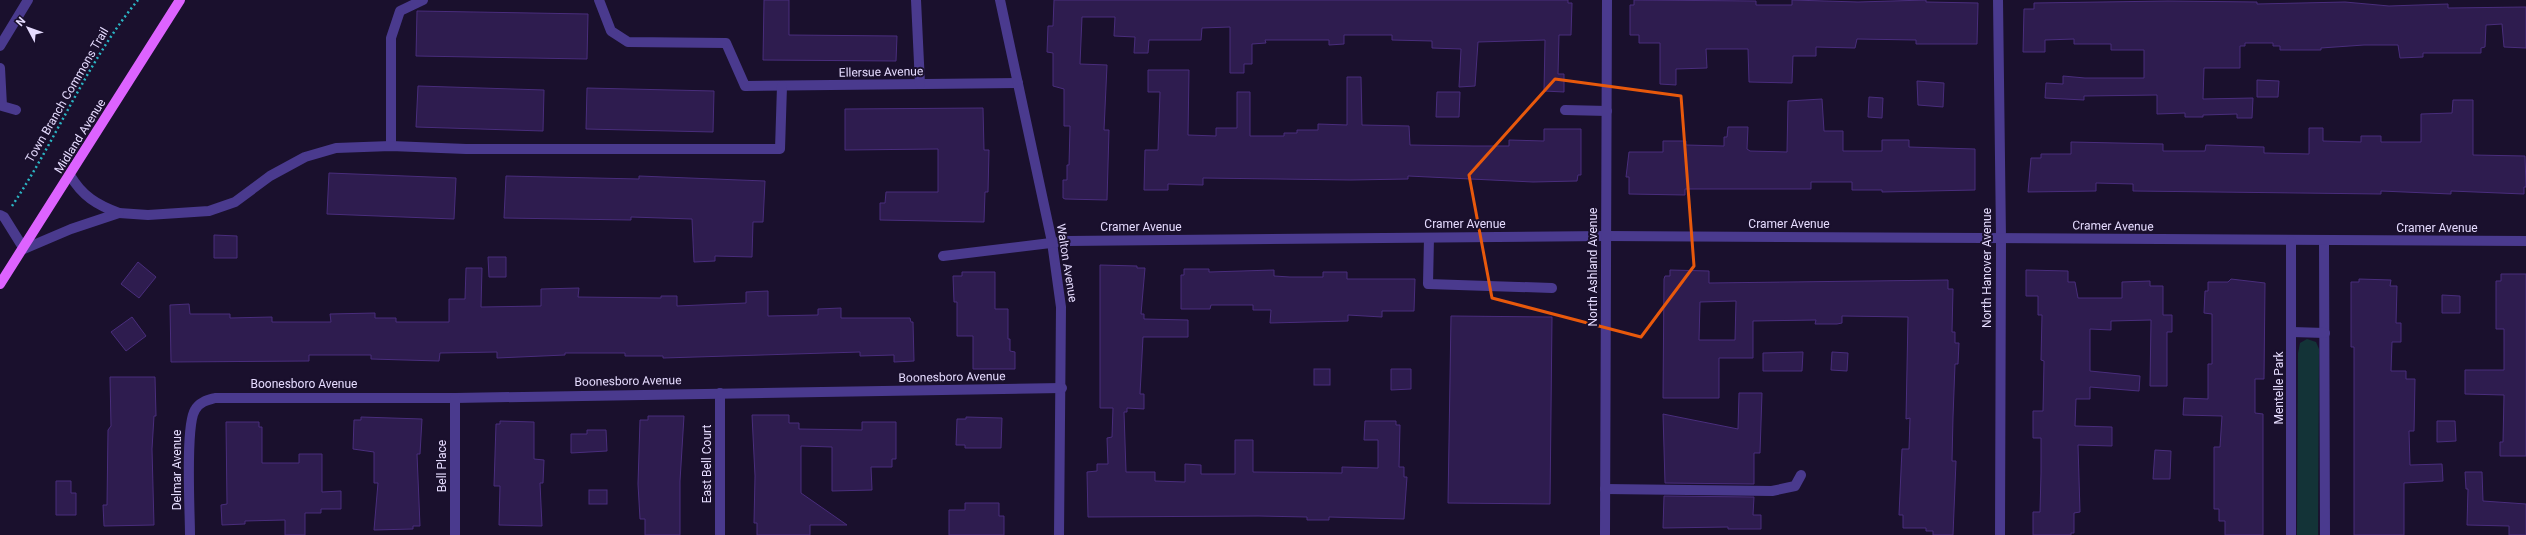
<svg xmlns="http://www.w3.org/2000/svg" width="2526" height="535" font-family="Roboto,sans-serif">
	<rect width="100%" height="100%" fill="#1a102d"/>
	<polygon fill="#133337" points="2307,339 2316,342 2319,349 2318,535 2297,535 2298,353 2300,343"/>
	<g fill="#2e1c4f" stroke="#492d7c" fill-rule="evenodd">
		<polygon points="764,0 789,0 789,35 897,36 896,61 763,60"/>
		<polygon points="1054,0 1568,0 1568,3 1572,3 1571,35 1559,35 1558,74 1564,74 1564,92 1544,91 1545,40 1478,42 1475,86 1459,87 1461,49 1432,48 1432,41 1392,40 1392,35 1344,35 1344,44 1329,45 1329,40 1265,40 1266,43 1252,44 1252,64 1244,64 1244,73 1230,73 1230,27 1202,28 1201,40 1149,40 1148,53 1134,53 1135,37 1114,36 1115,17 1082,17 1080,64 1107,65 1104,130 1109,130 1107,200 1065,199 1063,198 1063,180 1067,180 1067,165 1069,165 1070,126 1064,126 1064,89 1053,86 1053,53 1047,52 1048,26 1053,26"/>
		<polygon points="1634,0 1756,1 1756,5 1792,5 1792,0 1858,2 1926,0 1926,2 1978,3 1977,44 1916,44 1916,40 1857,39 1855,48 1816,47 1816,56 1793,56 1792,83 1749,82 1748,49 1706,49 1707,68 1676,69 1676,85 1660,84 1660,43 1639,43 1639,35 1630,35 1630,5 1634,5"/>
		<polygon points="2168,1 2257,2 2257,4 2345,2 2389,6 2448,4 2448,8 2526,7 2526,48 2504,47 2502,24 2486,25 2485,47 2481,48 2481,53 2423,53 2423,57 2400,58 2398,45 2364,45 2321,48 2321,50 2280,50 2280,46 2273,46 2273,43 2245,43 2245,46 2240,46 2240,68 2204,68 2203,99 2253,98 2252,118 2237,118 2237,114 2203,115 2203,117 2185,117 2185,113 2157,114 2157,95 2084,96 2084,100 2045,98 2046,83 2063,84 2063,76 2085,78 2144,78 2144,50 2111,50 2111,44 2074,44 2074,39 2045,40 2045,52 2023,52 2024,9 2034,9 2034,3"/>
		<polygon points="417,11 588,14 587,59 416,56"/>
		<polygon points="1148,70 1189,70 1188,135 1216,136 1216,128 1237,128 1237,92 1250,92 1250,136 1284,136 1284,133 1297,133 1297,130 1318,130 1318,124 1347,125 1347,77 1361,77 1362,125 1409,126 1410,145 1474,146 1509,146 1509,140 1544,141 1544,129 1581,129 1581,175 1578,175 1577,181 1533,182 1408,176 1408,179 1351,180 1203,178 1203,185 1168,184 1168,190 1144,190 1145,150 1158,150 1160,92 1148,92"/>
		<polygon points="2257,80 2279,81 2278,97 2257,97"/>
		<polygon points="1917,81 1944,83 1943,107 1918,105"/>
		<polygon points="418,86 544,90 543,131 416,127"/>
		<polygon points="587,88 714,91 713,132 586,129"/>
		<polygon points="1437,92 1460,92 1459,117 1436,117"/>
		<polygon points="1869,97 1883,98 1882,118 1868,117"/>
		<polygon points="1822,99 1824,131 1843,131 1843,151 1882,151 1882,140 1909,140 1909,147 1975,149 1975,190 1882,192 1882,190 1852,190 1852,182 1811,182 1811,189 1685,189 1685,195 1629,194 1629,177 1626,177 1629,152 1663,152 1663,141 1686,141 1686,145 1724,146 1724,137 1727,137 1728,127 1748,127 1747,149 1750,151 1787,152 1788,101"/>
		<polygon points="2453,100 2473,100 2473,155 2525,156 2526,187 2524,187 2524,194 2451,191 2451,194 2381,191 2381,194 2133,191 2133,184 2096,183 2096,191 2028,192 2031,158 2041,158 2041,154 2071,154 2071,142 2163,144 2163,151 2205,151 2206,145 2264,147 2264,153 2309,154 2309,128 2323,128 2323,141 2361,142 2361,136 2381,136 2381,142 2421,142 2421,114 2452,113"/>
		<polygon points="983,108 984,150 989,150 988,192 985,192 984,222 880,220 880,203 885,203 886,192 938,192 938,149 845,150 845,109"/>
		<polygon points="329,173 456,178 454,219 327,214"/>
		<polygon points="506,176 639,179 639,176 765,181 763,222 753,222 752,257 715,256 715,261 694,262 692,219 631,217 631,220 504,218"/>
		<polygon points="214,235 237,236 237,258 214,258"/>
		<polygon points="488,257 506,257 506,277 489,277"/>
		<polygon points="138,262 156,277 139,298 121,284"/>
		<polygon points="1100,265 1137,266 1137,268 1145,268 1141,314 1144,314 1144,319 1188,320 1188,337 1143,337 1140,394 1144,394 1144,409 1127,408 1127,412 1124,412 1126,472 1155,472 1155,481 1185,482 1185,464 1201,465 1201,474 1235,474 1235,440 1253,440 1253,472 1342,473 1342,467 1378,468 1378,440 1364,440 1365,421 1396,421 1396,425 1400,425 1399,467 1404,467 1404,477 1407,477 1404,519 1329,517 1329,520 1307,520 1307,517 1258,516 1088,517 1087,472 1097,471 1097,464 1108,464 1107,438 1112,437 1113,408 1100,408"/>
		<polygon points="466,268 482,268 481,307 541,306 541,289 579,288 578,297 661,298 661,296 677,296 677,306 746,303 746,292 768,291 768,316 818,315 818,309 841,308 841,318 910,318 911,322 913,322 914,361 894,362 894,355 860,356 860,352 663,358 663,356 625,356 625,353 565,353 565,355 497,358 497,352 440,353 439,361 371,359 371,355 309,355 309,361 171,362 170,305 189,304 190,314 230,314 230,318 272,317 272,322 331,322 330,314 375,313 375,318 396,318 396,322 449,322 449,299 465,299"/>
		<polygon points="1184,269 1209,269 1209,272 1274,270 1274,276 1290,277 1323,277 1323,272 1347,272 1347,279 1415,279 1414,311 1382,311 1382,317 1348,315 1348,321 1270,323 1271,310 1253,310 1253,305 1211,305 1210,309 1181,309 1181,275 1184,275"/>
		<path d="M1670,270L1709,271V283L1948,280V289H1953L1952,332H1955V343H1959L1958,364H1955L1953,417L1952,461H1956L1953,535H1933V531H1926V528H1903V515H1899L1902,449H1909L1910,418L1906,419L1908,317L1842,316V323L1837,324H1815L1816,320L1753,321V358H1719V398H1663L1664,279L1665,276H1670ZM1736,301L1735,340H1699L1700,302Z"/>
		<polygon points="2026,270 2068,271 2068,282 2075,282 2078,298 2122,298 2122,282 2150,281 2150,286 2163,286 2163,315 2172,315 2172,332 2167,332 2167,386 2150,386 2151,320 2111,321 2111,330 2090,329 2090,371 2140,376 2139,391 2090,387 2090,399 2076,399 2075,426 2112,427 2112,446 2078,445 2080,512 2074,513 2074,533 2071,533 2071,535 2033,535 2033,512 2040,512 2041,473 2041,438 2033,438 2033,411 2043,411 2044,361 2041,360 2042,315 2038,315 2038,296 2026,296"/>
		<polygon points="962,272 995,272 995,309 1008,309 1008,339 1010,339 1010,351 1015,352 1015,369 973,369 973,336 957,336 957,302 954,302 953,276 962,276"/>
		<polygon points="2501,274 2526,274 2526,456 2500,456 2500,442 2503,442 2504,395 2465,394 2465,370 2504,370 2504,329 2496,329 2496,281 2501,281"/>
		<polygon points="2231,279 2265,283 2264,379 2255,379 2255,413 2263,414 2263,535 2225,535 2225,521 2219,521 2219,509 2214,509 2214,447 2220,447 2222,416 2183,415 2184,398 2208,399 2208,364 2212,364 2212,314 2204,313 2205,291 2208,291 2208,282 2228,282"/>
		<polygon points="2359,279 2391,280 2390,286 2397,286 2396,323 2401,323 2401,342 2392,342 2391,371 2406,371 2406,379 2415,379 2414,431 2409,431 2410,465 2442,464 2443,481 2404,483 2404,535 2354,535 2354,347 2351,347 2351,282 2359,282"/>
		<polygon points="2442,295 2460,296 2460,313 2442,313"/>
		<polygon points="1451,316 1552,317 1550,504 1448,503"/>
		<polygon points="132,317 146,336 126,351 111,332"/>
		<polygon points="1803,352 1802,371 1763,371 1763,353"/>
		<polygon points="1832,352 1848,353 1847,371 1831,370"/>
		<rect x="1314" y="369" width="16" height="16"/>
		<polygon points="1391,369 1411,369 1411,389 1391,390"/>
		<polygon points="110,377 155,377 156,416 154,416 152,449 154,525 104,526 103,505 107,505 108,430 111,426"/>
		<polygon points="1739,393 1762,393 1760,453 1754,453 1754,484 1665,483 1663,414 1738,429"/>
		<polygon points="752,415 789,415 789,423 799,423 799,429 862,430 862,422 896,422 896,459 892,459 892,467 871,467 872,490 832,491 832,447 801,446 801,493 847,525 810,525 810,535 757,535 757,523 754,523 755,476"/>
		<polygon points="648,416 684,416 680,481 680,535 645,535 645,519 640,519 638,484 640,420 648,420"/>
		<polygon points="361,417 422,419 420,454 417,454 420,526 413,526 413,529 374,530 378,483 374,483 374,452 353,449 354,420 361,420"/>
		<polygon points="966,417 1002,418 1001,448 965,448 965,445 956,445 957,419 966,419"/>
		<polygon points="500,421 534,422 534,459 544,460 543,483 540,483 542,526 499,525 500,486 494,486 496,424 500,424"/>
		<polygon points="2437,421 2455,421 2456,441 2437,442"/>
		<polygon points="226,422 259,422 259,427 262,427 262,463 299,463 299,454 322,454 322,492 341,491 341,509 321,509 321,513 305,513 305,535 285,535 285,520 245,521 245,524 222,525 221,505 227,504"/>
		<polygon points="587,430 606,430 607,451 571,453 571,434 587,434"/>
		<polygon points="2155,450 2171,451 2170,479 2153,479"/>
		<polygon points="2465,472 2482,472 2483,501 2526,504 2526,535 2509,535 2509,526 2467,525 2468,489 2466,489"/>
		<polygon points="56,481 71,481 71,493 76,493 76,515 56,515"/>
		<rect x="589" y="490" width="18" height="14"/>
		<polygon points="1664,496 1754,497 1753,515 1761,515 1761,529 1728,529 1728,527 1663,528"/>
		<polygon points="965,503 999,503 999,516 1004,516 1004,535 949,535 949,510 965,510"/>
	</g>
	<g fill="none" stroke-linecap="round" stroke-linejoin="round">
		<path stroke="#2bb5c4" stroke-width="2.5" stroke-dasharray="2 3" stroke-linecap="butt" d="M12,206C57,139 86,63 138,0"/>
		<g stroke="#4a3a8e" stroke-width="10">
			<polyline points="599,0 611,31 628,42 726,43 745,86 1018,83"/>
			<polyline points="916,0 920,84"/>
			<polyline points="1000,0 1052,242 1061,307 1059,535"/>
			<polyline points="1998,0 2001,238 2000,535"/>
			<polyline points="0,46 28,0"/>
			<polyline points="0,68 2,106 16,110"/>
			<polyline points="1565,110 1607,111"/>
			<polyline points="391,146 391,38 400,11 423,0"/>
			<polyline points="119,213 148,215 209,211 235,202 270,176 305,157 336,148 391,146 466,149 780,149 782,86"/>
			<path d="M0,215L4,217L24,249L71,229L119,213C97,205 82,196 70,175"/>
			<polyline points="1429,238 1428,284 1552,288"/>
			<polyline points="2324,241 2325,535"/>
			<polyline points="943,256 1067,241 1606,236 2526,241"/>
			<polyline points="2292,332 2325,333"/>
			<polyline points="720,393 720,535"/>
			<polyline points="1605,489 1772,491 1795,486 1801,475"/>
			<path d="M190,535C190,511 185,426 195,410C199,402 208,400 215,398H455L1062,388"/>
			<polyline points="455,535 455,398"/>
			<polyline points="1605,535 1607,0"/>
			<polyline points="2291,535 2291,241"/>
		</g>
		<polyline stroke="#dd63ff" stroke-width="10" points="0,284 180,0"/>
	</g>
	<path fill="none" stroke="#e8590c" stroke-width="3" stroke-linejoin="round" d="M1555,79L1681,96L1694,266L1641,337L1492,298L1469,175Z"/>
	<g text-anchor="middle" stroke-width="4" stroke-linejoin="round" paint-order="stroke">
		<g font-size="12" fill="#e6dcff" stroke="#1a102d">
			<text transform="translate(881 72) rotate(-1)" y="4">Ellersue Avenue</text>
			<text transform="translate(67 95) rotate(-60)" y="4">Town Branch Commons Trail</text>
			<text transform="translate(80 136) rotate(-58)" y="4">Midland Avenue</text>
			<text x="1465" y="228">Cramer Avenue</text>
			<text x="1789" y="228">Cramer Avenue</text>
			<text transform="translate(2113 226) rotate(1)" y="4">Cramer Avenue</text>
			<text x="1141" y="231">Cramer Avenue</text>
			<text x="2437" y="232">Cramer Avenue</text>
			<text transform="translate(1067 263) rotate(81)" y="4">Walton Avenue</text>
			<text transform="translate(1593 267) rotate(-90)" y="4">North Ashland Avenue</text>
			<text transform="translate(1987 268) rotate(-90)" y="4">North Hanover Avenue</text>
			<text transform="translate(952 377) rotate(-1)" y="4">Boonesboro Avenue</text>
			<text transform="translate(628 381) rotate(-1)" y="4">Boonesboro Avenue</text>
			<text x="304" y="388">Boonesboro Avenue</text>
			<text transform="translate(2279 388) rotate(-90)" y="4">Mentelle Park</text>
			<text transform="translate(707 464) rotate(-90)" y="4">East Bell Court</text>
			<text transform="translate(442 466) rotate(-90)" y="4">Bell Place</text>
			<text transform="translate(177 470) rotate(-90)" y="4">Delmar Avenue</text>
		</g>
	</g>
	<g transform="translate(28 28) rotate(311)" stroke="#1a102d" stroke-width="3" paint-order="stroke">
	<path d="M0-3L7 15L0 10L-7 15Z" fill="#e6dcff"/>
	<text y="-6" font-size="11" font-weight="bold" text-anchor="middle" fill="#e6dcff">N</text>
	</g>
</svg>
